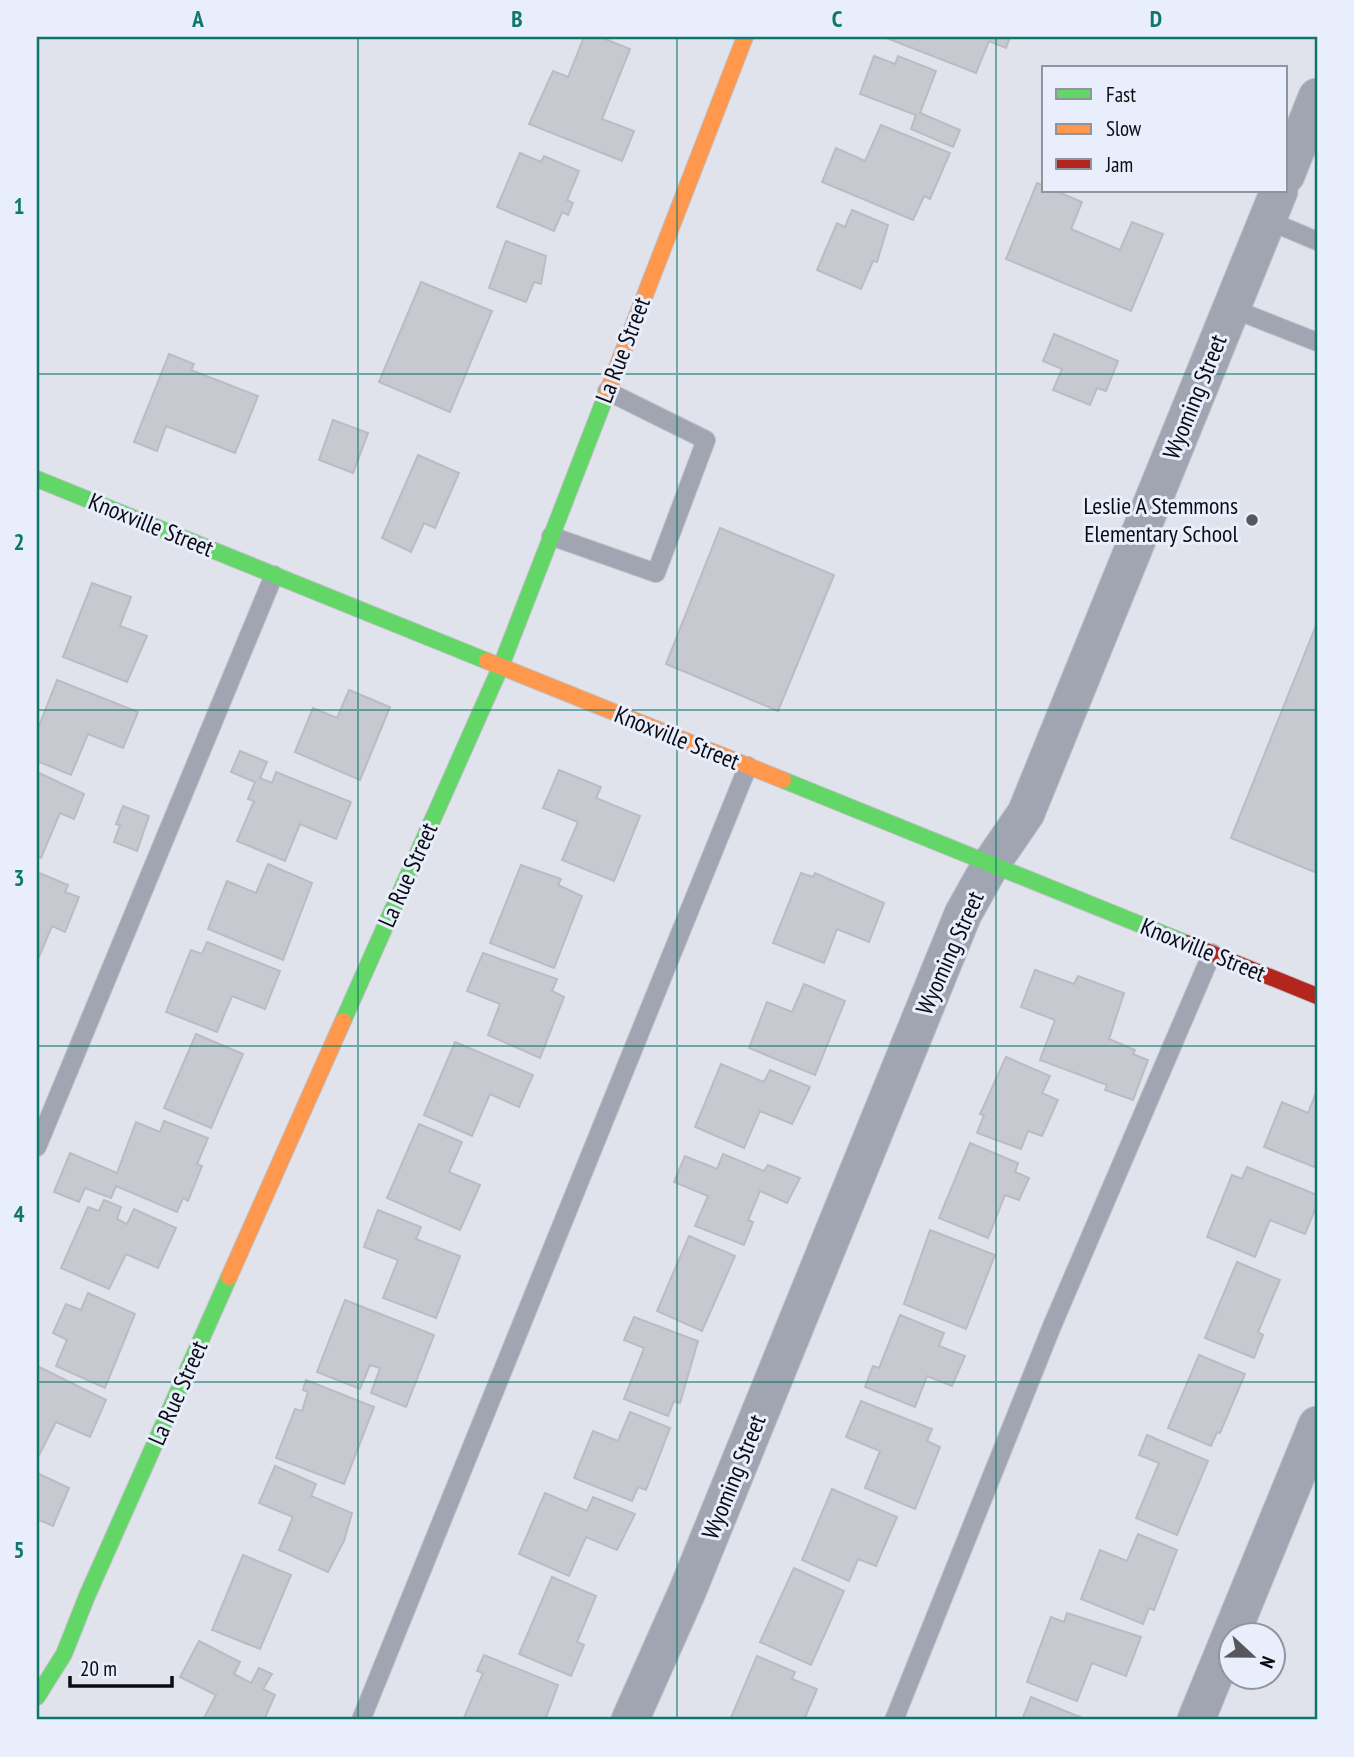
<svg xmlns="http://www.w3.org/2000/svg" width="1354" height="1757" font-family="'PT Sans Narrow',sans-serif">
	<rect width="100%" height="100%" fill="#e0e3eb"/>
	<g fill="#c7c9d0" stroke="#babcc2" stroke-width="2">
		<polygon points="584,37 600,37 630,49 602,119 634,131 622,161 529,124 553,71 568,77"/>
		<polygon points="884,37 1010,37 1006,48 989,41 976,73"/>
		<polygon points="874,56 895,64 898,56 936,71 920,113 960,130 953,147 911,129 916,115 860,94"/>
		<polygon points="881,125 950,153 930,199 924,196 913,220 822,182 836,148 865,161"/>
		<polygon points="520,153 541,162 544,156 579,171 567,200 573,203 568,215 562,212 554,231 497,207"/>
		<polygon points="1037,183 1044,186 1044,191 1056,191 1082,202 1071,229 1120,250 1132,222 1163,234 1131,311 1006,259"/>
		<polygon points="852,210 888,225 877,262 873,261 861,289 817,270 837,223 845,227"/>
		<polygon points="506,241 546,256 541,284 534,282 526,302 489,288"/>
		<polygon points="421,282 492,311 450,412 379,382"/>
		<polygon points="1054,334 1118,361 1106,391 1097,388 1090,405 1053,390 1062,369 1043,361"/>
		<polygon points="169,354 194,364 191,370 258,396 235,453 166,426 157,451 134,442"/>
		<polygon points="333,420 368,433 353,473 319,460"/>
		<polygon points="418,455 459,473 435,528 424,523 411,552 382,538"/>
		<polygon points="720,528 834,575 778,711 666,664"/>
		<polygon points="92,583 131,597 120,626 147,636 127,682 63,657"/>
		<polygon points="1317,623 1317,873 1231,838"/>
		<polygon points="57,680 138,712 123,748 88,734 71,775 37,761 37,731"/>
		<polygon points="349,690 390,707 360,780 295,752 313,708 337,718"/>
		<polygon points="240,751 267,762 260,778 272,783 276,772 351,802 336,839 300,824 285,861 237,841 254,801 248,799 255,782 231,772"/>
		<polygon points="559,770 601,787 596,798 640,816 614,881 562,860 578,822 543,808"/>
		<polygon points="37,772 84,794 74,819 60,813 41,858 37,856"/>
		<polygon points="123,806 149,816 137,851 114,842 120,825 116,824"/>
		<polygon points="268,864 312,883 283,960 208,929 227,881 256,893"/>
		<polygon points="521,865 561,879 558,885 582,896 554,968 490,943"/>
		<polygon points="37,872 68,885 65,892 79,897 65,932 52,926 38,959"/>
		<polygon points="801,873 813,877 815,873 884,903 869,942 837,929 824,963 773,943"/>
		<polygon points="207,942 280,971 265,1009 232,996 217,1032 166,1012 191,950 202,954"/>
		<polygon points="483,953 557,979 552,991 564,997 540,1058 488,1035 500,1004 467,991"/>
		<polygon points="1035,970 1074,984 1078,976 1124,993 1109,1039 1135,1050 1133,1054 1148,1060 1133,1100 1105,1090 1107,1085 1040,1060 1055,1020 1021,1007"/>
		<polygon points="804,984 845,1001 815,1075 749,1048 767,1002 792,1012"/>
		<polygon points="196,1034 243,1054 211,1128 164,1108"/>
		<polygon points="455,1042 533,1075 519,1107 490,1094 472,1136 424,1115"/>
		<polygon points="1006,1057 1050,1076 1042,1093 1058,1100 1042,1136 1028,1131 1021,1149 977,1133 984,1115 980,1114"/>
		<polygon points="721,1064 764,1082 770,1070 810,1087 792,1124 760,1111 744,1148 695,1127"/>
		<polygon points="1317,1090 1317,1168 1264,1147 1282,1102 1308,1113"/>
		<polygon points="164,1121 208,1138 197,1164 202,1166 188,1201 183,1198 177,1212 116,1186 111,1198 85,1188 79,1202 54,1192 70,1153 117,1173 136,1122 160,1132"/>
		<polygon points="419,1124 462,1142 449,1172 480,1185 460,1230 387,1198"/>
		<polygon points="970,1143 1018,1163 1015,1172 1029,1178 1019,1200 1005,1195 988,1238 939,1218"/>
		<polygon points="723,1154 764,1171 768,1165 800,1178 787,1203 760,1191 748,1220 753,1222 744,1245 695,1226 708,1196 674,1182 685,1156 717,1169"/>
		<polygon points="1247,1167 1317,1195 1317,1205 1305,1234 1270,1220 1255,1257 1207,1237 1232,1175 1242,1179"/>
		<polygon points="104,1200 121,1207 117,1219 127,1224 134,1209 176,1228 158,1268 126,1254 109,1289 61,1268 88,1207 99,1211"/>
		<polygon points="378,1210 421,1227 416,1239 460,1256 436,1318 383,1298 398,1260 364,1247"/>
		<polygon points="930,1230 995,1255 966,1329 904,1304"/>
		<polygon points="689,1236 735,1256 702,1331 657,1311"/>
		<polygon points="1237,1262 1280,1280 1258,1332 1263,1335 1254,1358 1205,1338"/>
		<polygon points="88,1293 135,1314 105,1388 56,1366 67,1340 53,1333 66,1304 81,1310"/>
		<polygon points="345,1300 434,1335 406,1407 371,1393 380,1368 370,1365 360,1389 317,1372"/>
		<polygon points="900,1315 944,1333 939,1346 965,1356 952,1386 927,1376 915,1407 865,1387 873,1366 879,1368"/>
		<polygon points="634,1317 698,1341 680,1403 674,1401 668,1416 624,1399 644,1348 624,1340"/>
		<polygon points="1199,1355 1245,1374 1220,1433 1217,1432 1211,1446 1168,1428"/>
		<polygon points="37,1366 106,1400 90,1437 56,1422 37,1459"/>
		<polygon points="306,1380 374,1407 344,1484 276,1458 295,1409 302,1411 308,1392 303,1390"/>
		<polygon points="861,1401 932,1429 927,1441 940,1447 915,1509 865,1488 880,1451 846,1437"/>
		<polygon points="630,1412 670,1428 646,1490 638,1487 632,1501 574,1478 593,1431 618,1441"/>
		<polygon points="1147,1435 1208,1461 1177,1535 1136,1518 1159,1463 1139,1455"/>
		<polygon points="275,1466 316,1484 311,1496 352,1513 344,1541 328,1572 279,1550 293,1517 259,1503"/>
		<polygon points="37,1473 69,1488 53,1526 37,1519"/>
		<polygon points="832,1489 897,1517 876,1566 858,1559 849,1581 802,1560"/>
		<polygon points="545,1493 587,1511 593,1497 635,1514 617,1550 586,1537 569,1576 519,1554"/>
		<polygon points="1138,1534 1177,1550 1154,1610 1149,1608 1143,1624 1081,1599 1100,1550 1127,1561"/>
		<polygon points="243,1555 291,1575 260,1649 212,1630"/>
		<polygon points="794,1568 844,1591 811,1665 760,1642"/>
		<polygon points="552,1577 596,1596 577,1642 584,1645 571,1676 519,1654"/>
		<polygon points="1067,1613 1141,1637 1126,1676 1092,1663 1077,1701 1027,1682 1051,1617 1064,1622"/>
		<polygon points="199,1641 240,1662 234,1674 251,1683 259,1668 272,1674 263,1689 275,1695 264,1720 203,1720 216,1695 180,1677"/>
		<polygon points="484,1655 558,1685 545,1720 463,1720 483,1673 477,1671"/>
		<polygon points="757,1656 795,1672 792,1679 817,1689 804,1720 730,1720"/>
		<polygon points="1031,1697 1087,1720 1022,1720"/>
	</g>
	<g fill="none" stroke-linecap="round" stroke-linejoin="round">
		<defs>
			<g id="lane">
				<polyline points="1267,220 1317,241"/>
				<polyline points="1231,308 1317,342"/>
				<polyline points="551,536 656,573 706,440 607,391"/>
				<polyline points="37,1147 274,575"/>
				<polyline points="361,1720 748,766"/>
				<polyline points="894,1720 1052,1326 1212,953"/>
			</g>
			<g id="street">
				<polyline points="1286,175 1317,97"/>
				<polyline points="630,1720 687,1592 963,914 991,864 1026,813 1279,191"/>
				<polyline points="1196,1720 1317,1425"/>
			</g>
			<g id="fast">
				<polyline points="37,479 487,661"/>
				<polyline points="783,780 1186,943"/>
				<polyline points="343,1021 501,666 607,393"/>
				<polyline points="37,1697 64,1654 87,1596 229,1277"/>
			</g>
			<g id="slow">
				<polyline points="607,393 745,37"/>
				<polyline points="487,661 783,780"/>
				<polyline points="229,1277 343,1021"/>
			</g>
			<polyline id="jam" points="1186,943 1317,996"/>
		</defs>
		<use href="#lane" stroke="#bfc1c7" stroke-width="20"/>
		<use href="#street" stroke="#bfc1c7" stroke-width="39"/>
		<use href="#fast" stroke="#bfc1c7" stroke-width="18"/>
		<use href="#slow" stroke="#bfc1c7" stroke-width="18"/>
		<use href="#jam" stroke="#bfc1c7" stroke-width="18"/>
		<use href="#lane" stroke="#a1a5b1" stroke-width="18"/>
		<use href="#street" stroke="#a1a5b1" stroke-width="37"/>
		<use href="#fast" stroke="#63d668" stroke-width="16"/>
		<use href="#slow" stroke="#ff974d" stroke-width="16"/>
		<use href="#jam" stroke="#b3261e" stroke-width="16"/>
	</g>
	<path fill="none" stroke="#0f766e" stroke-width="2" stroke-opacity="0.55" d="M358,37V1720M677,37V1720M996,37V1720M37,374H1317M37,710H1317M37,1046H1317M37,1382H1317"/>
	<circle fill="#56575d" stroke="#e9eefc" stroke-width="2.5" cx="1252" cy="520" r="7"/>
	<g text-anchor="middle" stroke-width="6" stroke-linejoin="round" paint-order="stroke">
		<g font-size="24" fill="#0b0c11" stroke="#e9eefc">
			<text transform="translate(623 350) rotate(-69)" y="8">La Rue Street</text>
			<text transform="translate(1195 397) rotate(-68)" y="8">Wyoming Street</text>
			<text transform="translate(151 525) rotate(22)" y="8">Knoxville Street</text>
			<text transform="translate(677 738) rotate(22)" y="8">Knoxville Street</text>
			<text transform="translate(408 875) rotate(-66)" y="8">La Rue Street</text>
			<text transform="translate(1203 950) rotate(22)" y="8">Knoxville Street</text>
			<text transform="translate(950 953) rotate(-66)" y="8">Wyoming Street</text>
			<text transform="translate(178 1393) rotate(-66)" y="8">La Rue Street</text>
			<text transform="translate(734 1477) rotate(-68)" y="8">Wyoming Street</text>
		</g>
		<g font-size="24" fill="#0b0c11" stroke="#e9eefc" text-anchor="end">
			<text x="1238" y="514">Leslie A Stemmons<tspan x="1238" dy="28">Elementary School</tspan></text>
		</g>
	</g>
	<rect width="1354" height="1757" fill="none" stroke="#e9eefc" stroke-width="77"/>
	<rect x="1042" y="66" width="245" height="126" fill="#e9eefc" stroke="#90949e" stroke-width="2"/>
	<rect x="1056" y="89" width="35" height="10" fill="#63d668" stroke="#90949e" stroke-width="2"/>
	<text x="1106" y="102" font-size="21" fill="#0b0c11">Fast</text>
	<rect x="1056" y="124" width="35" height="10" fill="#ff974d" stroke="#90949e" stroke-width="2"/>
	<text x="1106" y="136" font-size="21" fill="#0b0c11">Slow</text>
	<rect x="1056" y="159" width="35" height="10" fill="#b3261e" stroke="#90949e" stroke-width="2"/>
	<text x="1106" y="172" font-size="21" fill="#0b0c11">Jam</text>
	<g transform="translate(1252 1656) rotate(112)"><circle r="33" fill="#e9eefc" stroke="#90949e" stroke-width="2"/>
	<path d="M0-5L12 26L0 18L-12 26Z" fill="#56575d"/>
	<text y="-10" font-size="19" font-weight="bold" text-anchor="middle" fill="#0b0c11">N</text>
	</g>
	<path d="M70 1676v10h102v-10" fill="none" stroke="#0b0c11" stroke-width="3.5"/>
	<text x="80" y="1676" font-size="21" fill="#0b0c11" stroke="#e9eefc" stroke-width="5" paint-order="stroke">20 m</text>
	<rect x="38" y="38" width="1278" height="1680" fill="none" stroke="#0f766e" stroke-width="2.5"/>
	<g font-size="23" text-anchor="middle" font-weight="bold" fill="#0f766e">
		<text x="198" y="27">A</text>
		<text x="517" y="27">B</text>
		<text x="837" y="27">C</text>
		<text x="1156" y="27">D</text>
		<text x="19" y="214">1</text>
		<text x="19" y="550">2</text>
		<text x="19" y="886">3</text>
		<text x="19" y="1222">4</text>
		<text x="19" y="1558">5</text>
	</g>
</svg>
